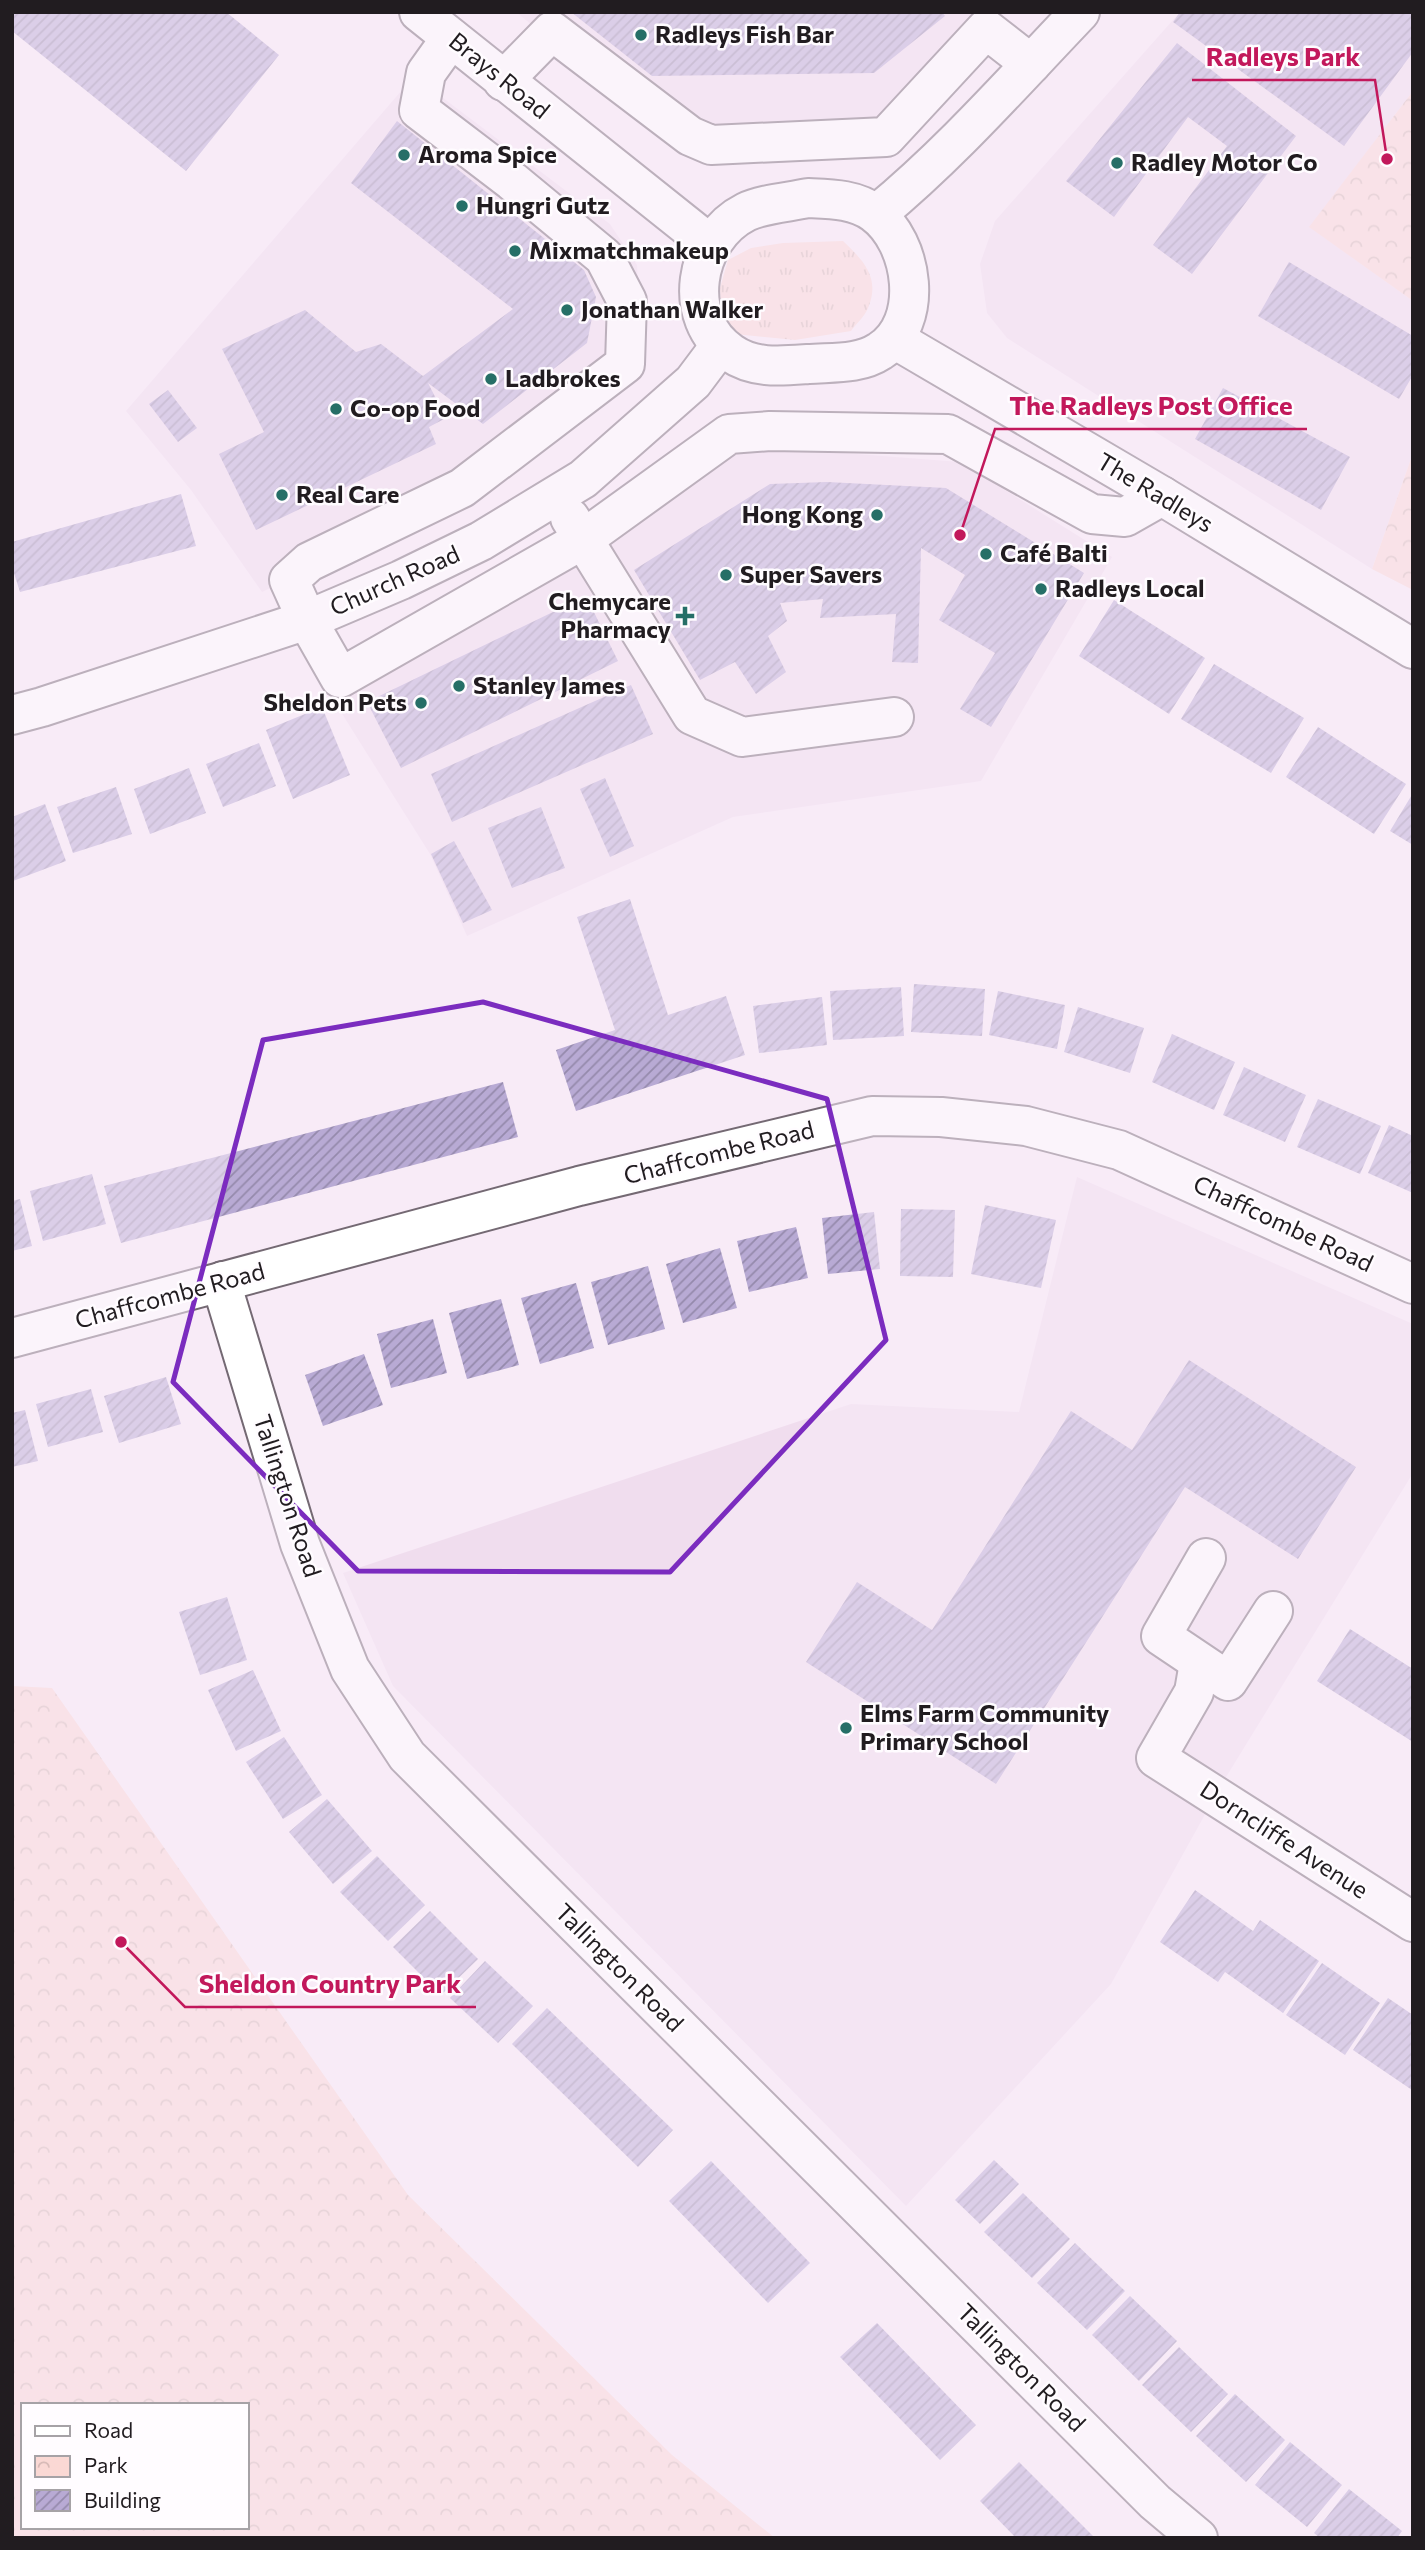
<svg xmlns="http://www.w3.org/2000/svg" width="1425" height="2550" font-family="Commissioner,sans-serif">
	<defs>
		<pattern id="grass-tufts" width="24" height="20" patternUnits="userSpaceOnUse" patternTransform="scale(1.75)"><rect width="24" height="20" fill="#fad8d4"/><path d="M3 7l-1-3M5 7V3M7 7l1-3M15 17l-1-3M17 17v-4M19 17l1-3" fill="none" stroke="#d6b9b6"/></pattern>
		<pattern id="park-crowns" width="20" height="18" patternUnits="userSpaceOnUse" patternTransform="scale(1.75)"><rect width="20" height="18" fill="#fad8d4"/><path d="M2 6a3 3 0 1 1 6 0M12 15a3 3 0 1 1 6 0" fill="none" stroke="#d6b9b6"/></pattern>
		<pattern id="building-hatch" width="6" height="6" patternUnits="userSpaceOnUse" patternTransform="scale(1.75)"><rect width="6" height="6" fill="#b8aad4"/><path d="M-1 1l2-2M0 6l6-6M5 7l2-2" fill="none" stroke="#958aac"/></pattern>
	</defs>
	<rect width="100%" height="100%" fill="#f8ebf7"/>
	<g fill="#f0ddee">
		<polygon points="516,12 1005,12 892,145 784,163 694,157"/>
		<polygon points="1180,12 1413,12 1413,91 1310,227 1413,301 1413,453 1372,569 1007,338 987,313 980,264 995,221"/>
		<polygon points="414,76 610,224 637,265 643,368 471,493 262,592 191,490 126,411"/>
		<polygon points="792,449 960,462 1112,557 981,781 733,817 467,936 430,854 324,685 524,597 730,450"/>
		<polygon points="1077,1177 1413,1324 1413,1473 1223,1782 1111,1984 906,2206 393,1686 343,1573 851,1404 1019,1412"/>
	</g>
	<path fill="url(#grass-tufts)" d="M843,241C863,260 881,278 868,308C865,316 856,324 851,331L795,340L735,334L721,310L720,288L728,260L751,248L783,243Z"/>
	<g fill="url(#park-crowns)" fill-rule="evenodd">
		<polygon points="1413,91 1413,301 1309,227"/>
		<polygon points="1413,453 1413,590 1372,569"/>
		<path d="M12,1686L52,1688L408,2195L672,2455L775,2538H12ZM23,2405H247V2527H23Z"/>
	</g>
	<g fill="url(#building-hatch)">
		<polygon points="12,12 226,12 279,55 186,171 12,31"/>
		<polygon points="571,12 942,12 945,16 874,73 652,76"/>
		<polygon points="1180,12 1413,12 1413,52 1344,146 1173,22"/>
		<polygon points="1177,43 1296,136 1192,274 1153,245 1227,146 1188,117 1114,217 1066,181"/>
		<polygon points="397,121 584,270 596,297 587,343 483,424 428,383 446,418 429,427 436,444 256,530 219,454 264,432 222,349 305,310 356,352 381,344 423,376 513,309 351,183"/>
		<polygon points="1289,262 1413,336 1413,375 1399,399 1258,316"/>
		<polygon points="1223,388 1350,457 1321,510 1195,439"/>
		<polygon points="168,390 197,428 178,442 149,404"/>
		<polygon points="827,482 946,488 1084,573 991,727 960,709 995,653 939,620 965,575 921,548 918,663 892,662 896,614 820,618 823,599 780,603 787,621 768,636 786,672 756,694 735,662 700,680 634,570 770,484"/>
		<polygon points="181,494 196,546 20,592 12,567 12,542"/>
		<polygon points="586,596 618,661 401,768 367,702"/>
		<polygon points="1114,600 1205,658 1169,714 1079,656"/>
		<polygon points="1214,664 1304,718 1271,773 1181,719"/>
		<polygon points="631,685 653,734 452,822 431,774"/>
		<polygon points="322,707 350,775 293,799 266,730"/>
		<polygon points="1318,727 1406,784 1374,834 1286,777"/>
		<polygon points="259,743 276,786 223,807 206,764"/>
		<polygon points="189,768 206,813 150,834 134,789"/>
		<polygon points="605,778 634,846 610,857 580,789"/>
		<polygon points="116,787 132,834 73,853 57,807"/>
		<polygon points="1413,793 1413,845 1390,831"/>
		<polygon points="45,804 66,861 13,881 12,817"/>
		<polygon points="541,807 565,868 512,888 488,828"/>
		<polygon points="454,841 492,910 463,923 431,854"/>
		<polygon points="630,899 668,1015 726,996 745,1055 576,1111 556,1050 615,1030 577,917"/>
		<polygon points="914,984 985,989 982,1036 911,1032"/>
		<polygon points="901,987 904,1036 833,1040 830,991"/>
		<polygon points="998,991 1065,1005 1057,1049 989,1035"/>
		<polygon points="822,997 827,1045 759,1053 753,1006"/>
		<polygon points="1078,1007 1144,1028 1130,1073 1064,1052"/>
		<polygon points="1172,1034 1235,1062 1214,1110 1152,1082"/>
		<polygon points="1244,1067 1306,1095 1285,1142 1223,1115"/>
		<polygon points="503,1082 518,1137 121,1243 104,1186"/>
		<polygon points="1318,1099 1381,1126 1360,1174 1297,1147"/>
		<polygon points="1389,1125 1413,1136 1413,1193 1368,1173"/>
		<polygon points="92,1174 106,1224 43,1241 30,1191"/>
		<polygon points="20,1199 32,1246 12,1251 12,1201"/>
		<polygon points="985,1205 1056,1220 1041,1288 971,1274"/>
		<polygon points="901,1209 955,1210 953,1277 900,1276"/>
		<polygon points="874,1212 880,1269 828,1274 822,1218"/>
		<polygon points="796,1227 808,1278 749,1292 737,1241"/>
		<polygon points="720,1248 737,1308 683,1323 666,1264"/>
		<polygon points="648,1266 665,1329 608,1345 591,1282"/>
		<polygon points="576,1283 594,1348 540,1364 521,1298"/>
		<polygon points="501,1299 519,1365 467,1379 449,1313"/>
		<polygon points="433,1319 447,1373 391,1388 377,1334"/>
		<polygon points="364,1354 383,1405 323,1426 305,1375"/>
		<polygon points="1189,1360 1356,1467 1298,1559 1185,1487 996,1784 806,1662 857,1582 932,1630 1071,1411 1132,1450"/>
		<polygon points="166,1377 181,1424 119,1443 104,1396"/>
		<polygon points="91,1389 103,1432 48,1447 36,1404"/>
		<polygon points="25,1410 38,1461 12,1467 12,1413"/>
		<polygon points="227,1597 247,1660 200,1675 179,1612"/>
		<polygon points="1350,1629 1413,1669 1413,1742 1317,1681"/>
		<polygon points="253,1670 281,1731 236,1751 208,1690"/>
		<polygon points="284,1737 322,1795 283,1819 246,1762"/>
		<polygon points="327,1799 372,1851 333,1884 289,1832"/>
		<polygon points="377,1856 425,1905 388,1941 340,1892"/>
		<polygon points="1195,1890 1253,1931 1260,1920 1319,1961 1283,2013 1225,1972 1218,1982 1160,1942"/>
		<polygon points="430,1911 478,1959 441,1995 393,1947"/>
		<polygon points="485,1961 533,2006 498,2043 450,1998"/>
		<polygon points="1322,1963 1380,2003 1345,2055 1286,2015"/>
		<polygon points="1388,1998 1413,2015 1412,2090 1353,2050"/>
		<polygon points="547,2008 673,2130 638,2167 512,2044"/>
		<polygon points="994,2160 1019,2184 980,2224 955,2200"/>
		<polygon points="711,2161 810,2263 768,2303 669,2201"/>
		<polygon points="1023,2193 1070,2239 1032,2278 984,2232"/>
		<polygon points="1075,2243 1125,2291 1087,2330 1037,2283"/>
		<polygon points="1130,2296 1177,2341 1139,2381 1092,2335"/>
		<polygon points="877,2323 976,2425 940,2460 840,2357"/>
		<polygon points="1179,2347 1228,2394 1191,2432 1142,2385"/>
		<polygon points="1235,2394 1285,2440 1246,2482 1196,2436"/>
		<polygon points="1290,2442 1342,2485 1307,2527 1255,2485"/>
		<polygon points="1019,2462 1095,2538 1016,2538 980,2501"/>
		<polygon points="1349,2489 1402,2531 1397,2538 1320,2538 1314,2533"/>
	</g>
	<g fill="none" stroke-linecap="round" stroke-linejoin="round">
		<defs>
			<g id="minor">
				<polyline points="419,12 711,245"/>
				<polyline points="451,38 426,73 419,110 512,181 604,257 627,301 625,364 462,488 309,562 289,580 307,620 340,678 582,540 729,434 770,431 948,434 1092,514 1125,517 1162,496"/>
				<polyline points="503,81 552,31 690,136 711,145 886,137 986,29 1031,64"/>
				<path d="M808,198C831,199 855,199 874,213C914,242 925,323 880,351C859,365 831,362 808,364C781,366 754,369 731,353C680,319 694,238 746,212C762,204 790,202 808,198Z"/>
				<path d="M877,214C951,153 1014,81 1080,12"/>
				<polyline points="896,340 1162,496 1413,649"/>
				<polyline points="570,518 692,715 742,737 894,717"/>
				<polyline points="12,715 42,707 307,620 401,580 481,541 583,479 693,382 720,346"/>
				<polyline points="223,1281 226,1299 300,1544 350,1669 407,1756 1155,2502 1198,2538"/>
				<polyline points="12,1338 579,1186 872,1116 941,1117 1026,1126 1119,1150 1413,1284"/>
				<polyline points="1206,1558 1161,1636 1228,1681 1273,1611"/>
				<polyline points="1199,1663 1194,1692 1156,1758 1413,1922"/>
			</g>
		</defs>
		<use href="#minor" stroke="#746973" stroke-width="42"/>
		<use href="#minor" stroke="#fff" stroke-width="38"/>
	</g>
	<path d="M0 0H1425V2550H0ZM483,1002L827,1099L886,1340L670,1572L358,1571L173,1382L263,1040Z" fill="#f8ebf7" fill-opacity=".55" fill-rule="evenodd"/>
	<path fill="none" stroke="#7b2cbf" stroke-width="5" stroke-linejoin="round" d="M483,1002L827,1099L886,1340L670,1572L358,1571L173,1382L263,1040Z"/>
	<g fill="#266f67" stroke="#fffcff" stroke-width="2.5">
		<circle cx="641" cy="35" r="7"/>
		<circle cx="404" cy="155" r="7"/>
		<circle cx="1117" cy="163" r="7"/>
		<circle cx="462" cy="206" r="7"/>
		<circle cx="515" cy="251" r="7"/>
		<circle cx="567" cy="310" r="7"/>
		<circle cx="491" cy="379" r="7"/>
		<circle cx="336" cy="409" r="7"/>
		<circle cx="282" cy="495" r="7"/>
		<circle cx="877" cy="515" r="7"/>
		<circle cx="986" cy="554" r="7"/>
		<circle cx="726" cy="575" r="7"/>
		<circle cx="1041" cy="589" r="7"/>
		<path d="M681.5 605.5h7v7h7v7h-7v7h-7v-7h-7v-7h7z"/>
		<circle cx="459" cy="686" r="7"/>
		<circle cx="421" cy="703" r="7"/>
		<circle cx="846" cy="1728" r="7"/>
	</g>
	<g text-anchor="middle" stroke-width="5" stroke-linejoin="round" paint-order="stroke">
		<g font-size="24" font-weight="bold" fill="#211c20" stroke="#fffcff" text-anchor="start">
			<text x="655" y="43">Radleys Fish Bar</text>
			<text x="418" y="163">Aroma Spice</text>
			<text x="1131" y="171">Radley Motor Co</text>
			<text x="476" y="214">Hungri Gutz</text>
			<text x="529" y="259">Mixmatchmakeup</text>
			<text x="581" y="318">Jonathan Walker</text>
			<text x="505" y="387">Ladbrokes</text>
			<text x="350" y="417">Co-op Food</text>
			<text x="296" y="503">Real Care</text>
			<text x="863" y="523" text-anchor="end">Hong Kong</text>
			<text x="1000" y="562">Café Balti</text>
			<text x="740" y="583">Super Savers</text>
			<text x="1055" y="597">Radleys Local</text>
			<text x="671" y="610" text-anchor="end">Chemycare<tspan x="671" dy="28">Pharmacy</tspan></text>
			<text x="473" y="694">Stanley James</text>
			<text x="407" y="711" text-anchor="end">Sheldon Pets</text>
			<text x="860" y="1722">Elms Farm Community<tspan x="860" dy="28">Primary School</tspan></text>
		</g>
		<g font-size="24" fill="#211c20" stroke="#fffcff">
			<text transform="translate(499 76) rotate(39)" y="8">Brays Road</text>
			<text transform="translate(1155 493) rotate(31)" y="8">The Radleys</text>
			<text transform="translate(395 581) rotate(-24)" y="8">Church Road</text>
			<text transform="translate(719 1153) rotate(-14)" y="8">Chaffcombe Road</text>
			<text transform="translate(1283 1224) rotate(25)" y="8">Chaffcombe Road</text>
			<text transform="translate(170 1296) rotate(-15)" y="8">Chaffcombe Road</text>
			<text transform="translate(287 1496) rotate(72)" y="8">Tallington Road</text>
			<text transform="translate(1284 1840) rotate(33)" y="8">Dorncliffe Avenue</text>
			<text transform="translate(619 1968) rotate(45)" y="8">Tallington Road</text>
			<text transform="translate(1021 2368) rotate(45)" y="8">Tallington Road</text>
		</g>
	</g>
	<path fill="none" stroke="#c2185b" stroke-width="2.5" d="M1387 159L1375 80H1192M960 535L995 429H1307M121 1942L185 2007H476"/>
	<g fill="#c2185b" stroke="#fffcff" stroke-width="2.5">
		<circle cx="1387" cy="159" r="7"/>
		<circle cx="960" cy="535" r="7"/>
		<circle cx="121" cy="1942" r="7"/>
	</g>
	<g font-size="26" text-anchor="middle" font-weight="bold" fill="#c2185b" stroke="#fffcff" stroke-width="5" stroke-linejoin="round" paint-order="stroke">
		<text x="1283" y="66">Radleys Park</text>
		<text x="1151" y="415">The Radleys Post Office</text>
		<text x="330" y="1993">Sheldon Country Park</text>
	</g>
	<rect width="1425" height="2550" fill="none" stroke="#211c20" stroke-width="28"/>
	<rect x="21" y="2403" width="228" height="126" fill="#fffcff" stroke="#a6a2a6" stroke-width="2"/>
	<rect x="35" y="2426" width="35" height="10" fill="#ffffff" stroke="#a6a2a6" stroke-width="2"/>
	<text x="84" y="2438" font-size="21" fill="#211c20">Road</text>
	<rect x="35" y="2456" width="35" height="21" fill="url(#park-crowns)" stroke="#a6a2a6" stroke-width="2"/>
	<text x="84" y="2473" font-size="21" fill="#211c20">Park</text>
	<rect x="35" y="2490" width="35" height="21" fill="url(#building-hatch)" stroke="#a6a2a6" stroke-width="2"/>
	<text x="84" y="2508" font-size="21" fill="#211c20">Building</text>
</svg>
